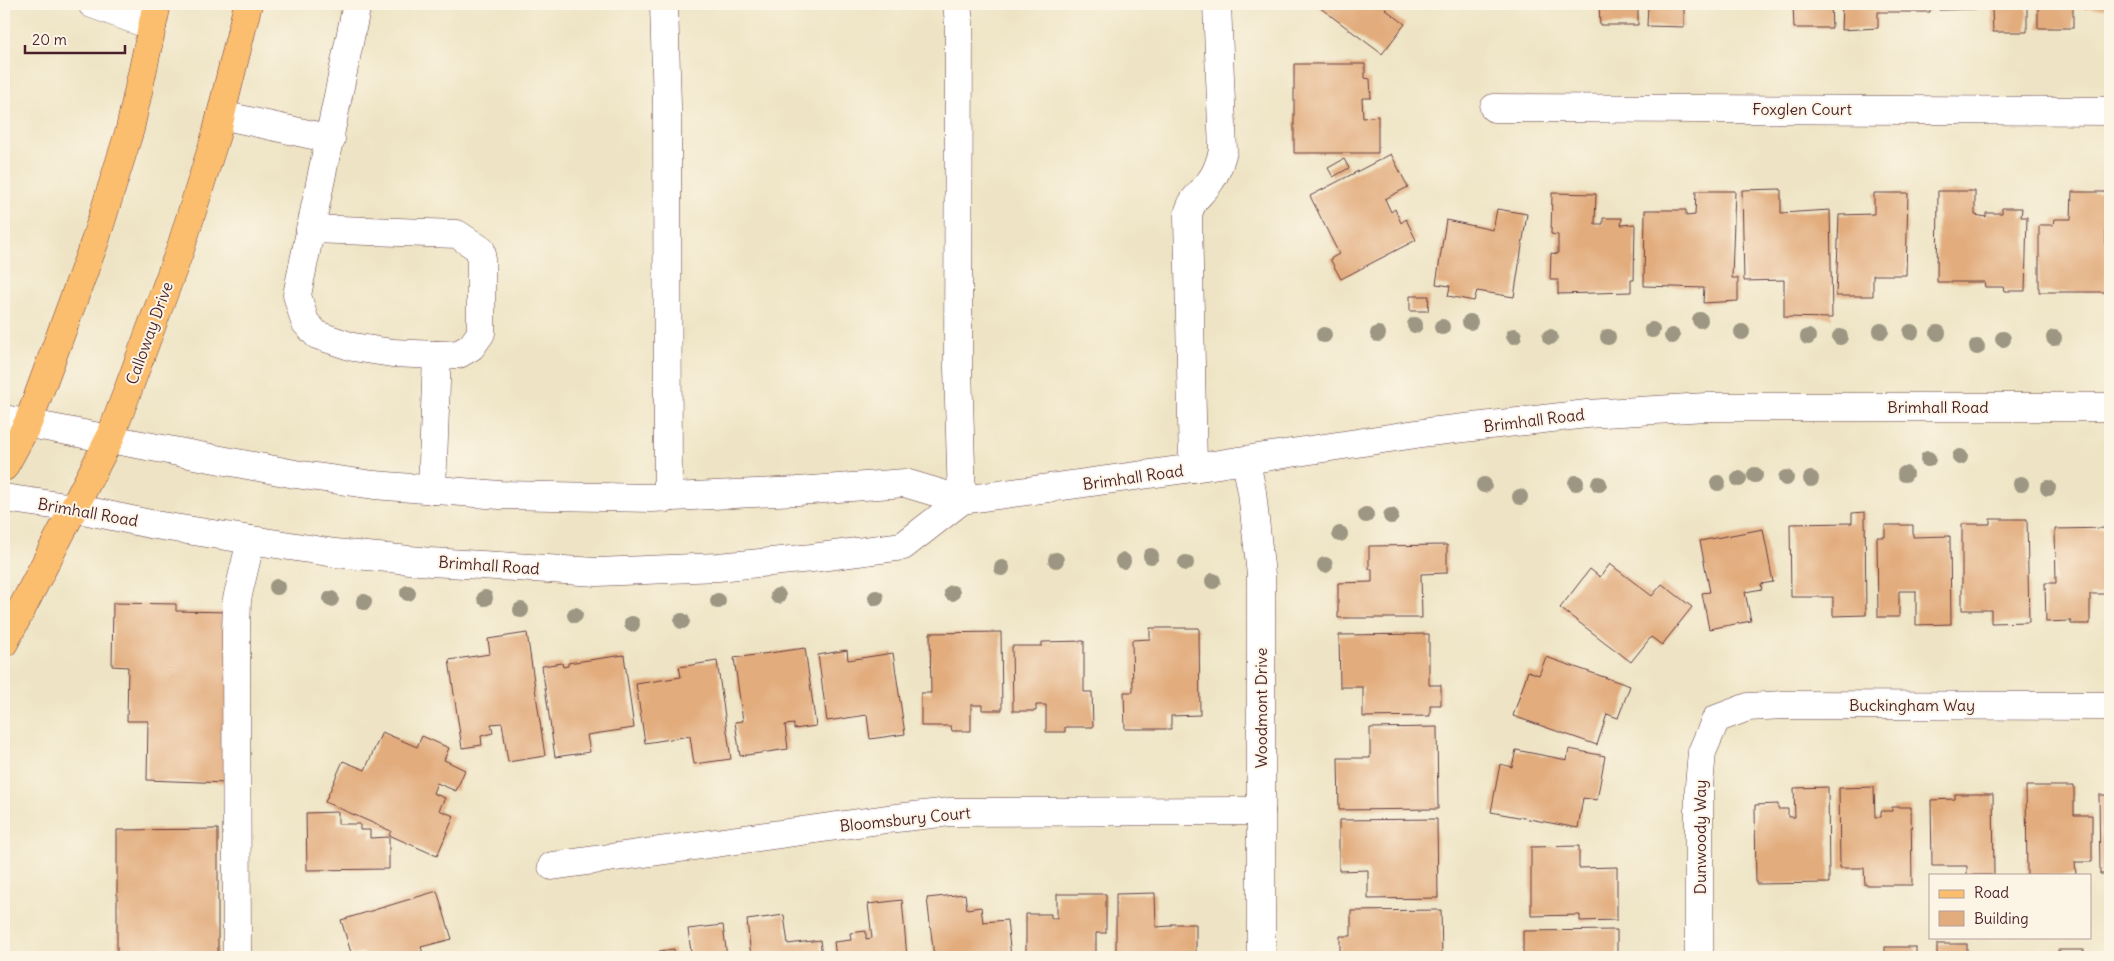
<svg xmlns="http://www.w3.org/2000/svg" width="2114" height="961" font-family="Delius,sans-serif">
	<rect width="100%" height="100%" fill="#fcf5e5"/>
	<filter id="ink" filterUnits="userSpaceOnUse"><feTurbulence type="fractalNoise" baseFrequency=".02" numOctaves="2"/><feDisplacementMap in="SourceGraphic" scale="10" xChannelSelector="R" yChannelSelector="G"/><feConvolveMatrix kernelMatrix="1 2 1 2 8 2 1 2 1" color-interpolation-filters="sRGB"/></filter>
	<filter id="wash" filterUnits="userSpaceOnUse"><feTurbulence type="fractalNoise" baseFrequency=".0096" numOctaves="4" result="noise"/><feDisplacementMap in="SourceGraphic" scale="20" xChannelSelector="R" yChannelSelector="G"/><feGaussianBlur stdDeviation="1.12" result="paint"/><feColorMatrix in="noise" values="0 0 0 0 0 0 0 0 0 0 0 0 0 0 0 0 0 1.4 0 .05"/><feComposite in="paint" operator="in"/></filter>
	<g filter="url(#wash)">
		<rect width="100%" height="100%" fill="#eee4c5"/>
		<g id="blocks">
			<g fill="#e2ac7d">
				<polygon points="1315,4 1389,4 1385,9 1405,24 1382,54"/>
				<polygon points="1549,4 1581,4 1581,5 1549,6"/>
				<polygon points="1599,4 1638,4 1638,25 1600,25"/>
				<polygon points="1648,4 1684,4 1684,27 1647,26"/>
				<polygon points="1793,4 1831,4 1832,28 1794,28"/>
				<polygon points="1842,4 1930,4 1930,12 1878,12 1878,28 1841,30"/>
				<polygon points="1939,4 1978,4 1977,9 1939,10"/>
				<polygon points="1990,4 2027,4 2027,32 1993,32 1992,9 1990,9"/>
				<rect x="2038" y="4" width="35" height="24"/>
				<rect x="2084" y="4" width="26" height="5"/>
				<polygon points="1294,64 1365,64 1365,78 1370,79 1371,98 1362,98 1363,118 1378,116 1378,153 1294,153"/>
				<polygon points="1391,154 1408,187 1385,199 1391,212 1395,209 1401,223 1406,219 1416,240 1341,279 1330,259 1339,254 1310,196"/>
				<polygon points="1344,159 1349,168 1333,177 1328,168"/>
				<polygon points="1781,189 1781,213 1830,210 1832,318 1784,317 1784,280 1744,281 1742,190"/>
				<polygon points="1696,191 1735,191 1732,278 1738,278 1738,301 1703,303 1704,288 1644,286 1645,210 1686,210 1686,216 1695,215"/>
				<polygon points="1938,191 1975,191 1975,215 1986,217 1986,213 2002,213 2002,208 2022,208 2021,217 2027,217 2025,291 2004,291 2003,287 1985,287 1984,282 1937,282"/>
				<polygon points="2072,192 2106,192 2106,292 2039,292 2039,225 2053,225 2054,219 2071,219"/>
				<polygon points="1552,193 1596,194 1595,224 1603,224 1603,218 1622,218 1621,225 1635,224 1634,280 1631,280 1631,292 1558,294 1558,280 1550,280 1551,253 1558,254 1558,235 1551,234"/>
				<polygon points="1874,193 1908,193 1906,275 1873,275 1873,296 1836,296 1839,215 1874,214"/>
				<polygon points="1497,209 1527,214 1514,297 1477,291 1474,301 1448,296 1450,286 1436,284 1446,220 1493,230"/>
				<polygon points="1410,296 1429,296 1428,311 1410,311"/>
				<polygon points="1865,512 1866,615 1833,616 1833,597 1791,597 1790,524 1852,523 1852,513"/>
				<polygon points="1990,519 2027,519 2029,622 1991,623 1991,610 1962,610 1962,524 1990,524"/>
				<polygon points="1885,525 1913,525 1913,537 1950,536 1951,624 1916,625 1916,591 1899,591 1899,617 1878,617 1877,537 1885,537"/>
				<polygon points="2110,528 2110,594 2090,594 2090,624 2071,624 2071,621 2046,622 2045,583 2056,583 2055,529"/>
				<polygon points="1763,529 1773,582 1761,584 1762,589 1745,592 1751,621 1709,629 1702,593 1710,592 1700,541"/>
				<polygon points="1447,545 1447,573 1421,574 1422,618 1338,618 1338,583 1372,582 1372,569 1369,569 1369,546"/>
				<polygon points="1610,564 1652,596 1662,584 1692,607 1662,645 1651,637 1631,662 1560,608 1590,569 1600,577"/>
				<polygon points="113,603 176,604 176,611 230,612 226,783 147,780 148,721 127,721 128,667 112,666"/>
				<polygon points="1150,628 1199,628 1200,715 1171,716 1171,729 1125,729 1124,692 1133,692 1132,640 1150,639"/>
				<polygon points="1001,632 1002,710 982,710 982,705 971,705 971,731 952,731 951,726 921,726 921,693 931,693 930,633"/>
				<polygon points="527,633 545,756 508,762 502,723 491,724 493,733 481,736 482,745 462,748 449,660 490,654 488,639"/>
				<polygon points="1429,634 1429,685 1441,685 1441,705 1430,705 1430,716 1363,717 1363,687 1340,687 1339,635"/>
				<polygon points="1084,641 1084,692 1092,692 1093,727 1065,727 1065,732 1046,732 1046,705 1036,705 1036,711 1013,711 1012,646 1042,646 1042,642"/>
				<polygon points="805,648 816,726 794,729 794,724 785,725 788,749 740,756 735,722 743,721 734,658"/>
				<polygon points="847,650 848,660 893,653 905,734 870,739 867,715 827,721 818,655"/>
				<polygon points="624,655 634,728 587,735 590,752 555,757 542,666 562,663 563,667 568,666 568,663"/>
				<polygon points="1546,657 1630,686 1618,718 1607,714 1597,745 1513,716 1528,671 1539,675"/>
				<polygon points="717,661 731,759 694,764 690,736 645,743 636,684 681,677 679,667"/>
				<polygon points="1437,727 1438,809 1339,810 1338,758 1370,758 1370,728"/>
				<polygon points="382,732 417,747 422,736 449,748 444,760 465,770 456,791 437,783 433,793 445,798 439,810 454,816 437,856 389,835 391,831 325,802 343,761 365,770"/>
				<polygon points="1569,749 1605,756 1597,800 1583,798 1578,828 1491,812 1500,764 1512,767 1516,750 1567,760"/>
				<polygon points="2026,786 2074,786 2074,815 2092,815 2092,862 2075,862 2076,875 2027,875"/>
				<polygon points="1828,787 1829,883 1756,884 1755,805 1778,804 1778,809 1788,809 1788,817 1795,817 1794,788"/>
				<polygon points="1874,787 1875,817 1881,817 1881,811 1892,811 1892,807 1911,807 1912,885 1865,885 1864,868 1840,868 1839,788"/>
				<polygon points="1955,794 1993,794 1994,875 1967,875 1967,866 1932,866 1931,800 1955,799"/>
				<polygon points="2099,795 2110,795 2110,874 2100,874"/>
				<polygon points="338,812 338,824 360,824 360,830 370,830 370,838 389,837 389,869 307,870 306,813"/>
				<polygon points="1437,819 1438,898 1368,899 1368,870 1339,871 1339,820"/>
				<polygon points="218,829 218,957 117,957 117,830"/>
				<polygon points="1579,846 1579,868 1617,867 1617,920 1580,921 1580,915 1531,916 1531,847"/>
				<polygon points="437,891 452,939 421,947 424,957 365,957 363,952 352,956 341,920"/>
				<polygon points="1155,893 1156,927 1171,926 1171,924 1196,924 1196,957 1116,957 1116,894"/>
				<polygon points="965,894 967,909 981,907 983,922 1007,920 1011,957 934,957 927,898"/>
				<polygon points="1057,894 1106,894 1106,933 1096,933 1096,957 1026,957 1026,914 1051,914 1051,918 1057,918"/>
				<polygon points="902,900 907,957 836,957 834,942 851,940 850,933 866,931 866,939 872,938 868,904"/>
				<polygon points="1441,910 1442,957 1340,957 1340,936 1351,936 1351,911"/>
				<polygon points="784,915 788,944 820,940 822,957 751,957 747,920"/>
				<polygon points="723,925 727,957 655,957 655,955 660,955 659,951 674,949 674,954 691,952 688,929"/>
				<polygon points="1617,930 1617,957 1523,957 1523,931"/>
				<rect x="1937" y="944" width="30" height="13"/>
				<rect x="1885" y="947" width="31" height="10"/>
				<rect x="2058" y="950" width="26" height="7"/>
			</g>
		</g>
	</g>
	<g filter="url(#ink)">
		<use href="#blocks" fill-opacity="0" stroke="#633d42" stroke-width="1"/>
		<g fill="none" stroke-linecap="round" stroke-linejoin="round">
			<defs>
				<g id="minor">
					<polyline points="92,4 152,26"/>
					<polyline points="357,4 297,295 305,322 317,335 353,347 392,353 437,355 432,490"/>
					<polyline points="664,4 667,106 668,498"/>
					<polyline points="957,4 959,23 958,367 962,500"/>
					<polyline points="1494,108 2110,111"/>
					<polyline points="221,115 331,139"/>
					<polyline points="310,229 457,234 481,250 481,333 471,347 459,354 437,355"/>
					<polyline points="4,419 295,474 374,485 500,495 652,498 798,491 905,483 962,500 1193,468 1429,432 1587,414 1706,407 2110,407"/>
					<polyline points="1246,461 1252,492 1261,575 1261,957"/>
					<path d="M1193,468L1188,215C1193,195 1201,196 1211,180C1218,171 1220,161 1223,151L1217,4"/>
					<polyline points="4,498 74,508 155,525 335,553 431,562 597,572 718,567 812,558 903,546 962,500"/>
					<polyline points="552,866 887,819 950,812 1261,811"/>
					<polyline points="237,957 236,633 237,599 251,540"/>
					<polyline points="1699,957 1699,786 1702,752 1716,719 1748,707 1783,705 2110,706"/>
				</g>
				<g id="major">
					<polyline points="4,467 28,423 95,241 130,129 157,4"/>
					<polyline points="4,643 110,438 180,250 216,135 248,4"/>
				</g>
			</defs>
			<use href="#minor" stroke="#633d42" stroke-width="29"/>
			<use href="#major" stroke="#633d42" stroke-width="29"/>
			<use href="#minor" stroke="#fff" stroke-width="28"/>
			<use href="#major" stroke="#fbbd6e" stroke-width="28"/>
		</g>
		<g fill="#9d9682">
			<circle cx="1700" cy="320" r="8"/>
			<circle cx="1470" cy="322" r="8"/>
			<circle cx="1415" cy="325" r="8"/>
			<circle cx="1442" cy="327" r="8"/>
			<circle cx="1652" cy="330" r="8"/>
			<circle cx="1881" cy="331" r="8"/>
			<circle cx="1742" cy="332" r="8"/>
			<circle cx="1911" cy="332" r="8"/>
			<circle cx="1938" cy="333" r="8"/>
			<circle cx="1378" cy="334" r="8"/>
			<circle cx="1324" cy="335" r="8"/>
			<circle cx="1514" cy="336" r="8"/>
			<circle cx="1672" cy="336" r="8"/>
			<circle cx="1550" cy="337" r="8"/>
			<circle cx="1608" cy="337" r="8"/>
			<circle cx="1808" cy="337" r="8"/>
			<circle cx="1840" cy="337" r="8"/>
			<circle cx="2054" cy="338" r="8"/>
			<circle cx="2003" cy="339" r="8"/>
			<circle cx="1977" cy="347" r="8"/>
			<circle cx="1960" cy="457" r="8"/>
			<circle cx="1928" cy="459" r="8"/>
			<circle cx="1905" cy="474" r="8"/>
			<circle cx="1755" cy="475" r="8"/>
			<circle cx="1786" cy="478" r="8"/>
			<circle cx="1739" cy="479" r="8"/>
			<circle cx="1811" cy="479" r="8"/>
			<circle cx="1576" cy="483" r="8"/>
			<circle cx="1718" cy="483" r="8"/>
			<circle cx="1599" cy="484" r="8"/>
			<circle cx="2021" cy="484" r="8"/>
			<circle cx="1484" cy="485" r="8"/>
			<circle cx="2048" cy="488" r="8"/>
			<circle cx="1520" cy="497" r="8"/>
			<circle cx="1366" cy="515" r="8"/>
			<circle cx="1391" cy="516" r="8"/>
			<circle cx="1340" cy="534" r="8"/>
			<circle cx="1151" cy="556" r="8"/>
			<circle cx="1056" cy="560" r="8"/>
			<circle cx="1123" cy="561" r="8"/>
			<circle cx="1186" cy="563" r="8"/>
			<circle cx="1325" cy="565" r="8"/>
			<circle cx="1002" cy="568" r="8"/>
			<circle cx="1213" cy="581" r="8"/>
			<circle cx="277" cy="587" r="8"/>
			<circle cx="408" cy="593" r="8"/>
			<circle cx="952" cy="593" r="8"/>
			<circle cx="778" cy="596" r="8"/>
			<circle cx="485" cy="598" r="8"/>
			<circle cx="876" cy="598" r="8"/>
			<circle cx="331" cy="599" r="8"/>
			<circle cx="718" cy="601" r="8"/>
			<circle cx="364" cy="602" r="8"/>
			<circle cx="521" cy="610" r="8"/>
			<circle cx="575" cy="615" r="8"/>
			<circle cx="682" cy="621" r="8"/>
			<circle cx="632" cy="624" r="8"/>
		</g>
	</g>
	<g text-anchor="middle" stroke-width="4" stroke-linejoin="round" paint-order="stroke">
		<g font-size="16" fill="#4a1f2b" stroke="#fcf5e5">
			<text x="1802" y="115">Foxglen Court</text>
			<text transform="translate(149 333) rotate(-70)" y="6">Calloway Drive</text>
			<text x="1938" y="413">Brimhall Road</text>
			<text transform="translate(1534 420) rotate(-7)" y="6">Brimhall Road</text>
			<text transform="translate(1133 477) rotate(-8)" y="6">Brimhall Road</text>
			<text transform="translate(88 512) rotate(10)" y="6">Brimhall Road</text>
			<text transform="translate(489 565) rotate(4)" y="6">Brimhall Road</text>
			<text x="1912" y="711">Buckingham Way</text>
			<text transform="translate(1261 708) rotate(-90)" y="6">Woodmont Drive</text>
			<text transform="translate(905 819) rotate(-6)" y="6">Bloomsbury Court</text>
			<text transform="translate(1700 837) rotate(-90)" y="6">Dunwoody Way</text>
		</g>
	</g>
	<rect width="2114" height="961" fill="none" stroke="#fcf5e5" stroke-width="20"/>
	<rect x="1929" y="874" width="162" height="65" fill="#fcf5e5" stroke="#b59f9b"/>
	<rect x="1939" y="890" width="25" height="8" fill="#fbbd6e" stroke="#b59f9b"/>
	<text x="1974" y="898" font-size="15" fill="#4a1f2b">Road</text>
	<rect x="1939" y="911" width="25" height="15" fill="#e2ac7d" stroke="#b59f9b"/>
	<text x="1974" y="924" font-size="15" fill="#4a1f2b">Building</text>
	<path d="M25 45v8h100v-8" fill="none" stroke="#4a1f2b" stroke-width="2.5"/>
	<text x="32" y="45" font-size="15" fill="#4a1f2b" stroke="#fcf5e5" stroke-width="4" paint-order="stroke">20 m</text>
</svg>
